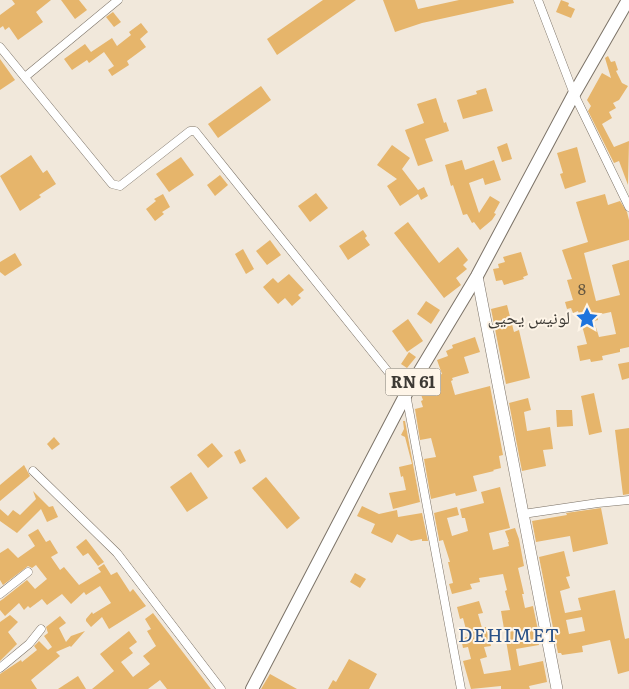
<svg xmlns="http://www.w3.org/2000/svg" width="629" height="689" font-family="Literata,'Noto Naskh Arabic',serif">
	<rect width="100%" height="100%" fill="#f1e8db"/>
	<g fill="#e6b56b" fill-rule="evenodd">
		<polygon points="12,0 51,0 36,12 43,22 18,40 9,27 5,30 3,26 0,28 0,15 15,4"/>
		<polygon points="61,0 79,0 87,10 75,19"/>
		<polygon points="323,0 356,0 277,55 267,39"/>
		<polygon points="383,0 415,0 418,9 459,0 513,0 514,3 422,23 395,32"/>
		<polygon points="561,0 569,3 568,6 575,9 571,18 556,12"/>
		<polygon points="113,12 121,22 114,27 106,17"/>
		<polygon points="141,23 148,32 140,39 146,47 127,61 129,65 112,76 108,70 114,66 104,52 89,63 87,60 72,70 64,59 85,44 91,52 112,38 117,46 131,35 129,32"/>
		<polygon points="608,56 611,62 615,61 618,70 616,71 622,83 628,86 619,100 613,103 616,108 609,112 612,118 602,124 614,147 629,141 628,185 619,161 614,163 588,111 591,106 587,100 602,73 611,78 605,58"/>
		<polygon points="0,59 15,80 0,90"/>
		<polygon points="261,86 271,100 218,138 208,124"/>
		<polygon points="486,88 493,111 463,119 457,100 477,94 476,91"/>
		<polygon points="436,98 444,123 446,122 449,131 425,139 433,161 418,166 405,130 424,123 417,104"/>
		<polygon points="507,143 512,159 502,162 497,147"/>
		<polygon points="392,145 410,158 402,169 418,190 424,187 428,196 421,200 418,194 400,206 387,186 397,179 377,165"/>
		<polygon points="577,147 586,182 565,189 560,174 563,173 557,153"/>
		<polygon points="31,155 43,173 47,170 56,184 39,195 41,197 20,211 0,176"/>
		<polygon points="181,157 194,175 169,192 156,174"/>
		<polygon points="462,160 465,170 494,160 501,180 485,185 483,178 469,183 479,213 490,196 500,202 494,213 496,214 492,220 480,230 474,222 472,223 467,214 463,215 453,185 451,186 445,165"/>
		<polygon points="220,175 228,185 215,196 207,185"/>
		<polygon points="316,193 328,208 310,222 298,206"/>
		<polygon points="163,194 170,207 162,212 164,214 155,221 146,209 156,201 154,199"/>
		<path d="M605,194L608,205L620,201L627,212L629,220V240L584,253L596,301L620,295L612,265L629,260V347L620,349V352L602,356L603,360L591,362L590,359L580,361L577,346L587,344L578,311L573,313L571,308L567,309L565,302L573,300L567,280L572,279L562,250L588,242L576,202ZM611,312L616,334L599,337L594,321L598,320L597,315Z"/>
		<polygon points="408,222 439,263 458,247 468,260 463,265 467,269 456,278 461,285 444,298 394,233"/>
		<polygon points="363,230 367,236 365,238 370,245 348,260 339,246"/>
		<polygon points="270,240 281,255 267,265 256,251"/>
		<polygon points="243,249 254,269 246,274 235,254"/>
		<polygon points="521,252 528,275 523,277 524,279 504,285 502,280 496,281 493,269 499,268 498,264 505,262 503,257"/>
		<polygon points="15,253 22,265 5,276 0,272 0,262"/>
		<polygon points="289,274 304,290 298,295 301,298 292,306 285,298 278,304 263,287 273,278 278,283"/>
		<polygon points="426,301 440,310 431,324 417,314"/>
		<polygon points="507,305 514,332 519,330 530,378 506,384 491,309"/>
		<polygon points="408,319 423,341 407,352 392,331"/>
		<polygon points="475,337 480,352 464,357 469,373 452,378 453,380 451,381 455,395 490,386 503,455 499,456 501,468 493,470 494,471 473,476 477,491 456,496 455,493 431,499 424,459 436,457 431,438 420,440 415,409 423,407 421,401 423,400 419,389 429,386 426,379 442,374 437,360 448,356 446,351 453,348 452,345"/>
		<polygon points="409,352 416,357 407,368 401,364"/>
		<polygon points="629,362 629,378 622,380 618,364"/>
		<polygon points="594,393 602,432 589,435 581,396"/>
		<polygon points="528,398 531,410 524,412 527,431 550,427 553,449 543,450 546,466 522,471 509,403"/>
		<polygon points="556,410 572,410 573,426 557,427"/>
		<polygon points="403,421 405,421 420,502 393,509 389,493 406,490 403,476 401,477 399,467 412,464 405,437 401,435 404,429"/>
		<polygon points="629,428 629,494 623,495 615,430"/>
		<polygon points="54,437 60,444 52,450 47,444"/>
		<polygon points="212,443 223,456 208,468 197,455"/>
		<polygon points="240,449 246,461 240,464 234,452"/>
		<polygon points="24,465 30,476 0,501 0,485"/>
		<polygon points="191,472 208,498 187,512 170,487"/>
		<polygon points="266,477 300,518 287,529 252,488"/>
		<polygon points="500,487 510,528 489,533 493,550 509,546 508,542 509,542 505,531 515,528 519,539 524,566 518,568 524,594 522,594 525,608 533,606 538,630 536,630 539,645 516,649 519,666 543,661 547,682 529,686 530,689 501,689 501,686 471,689 463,661 471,659 468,647 463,648 461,638 468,637 463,618 460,619 457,607 479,601 483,613 478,614 482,628 486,627 491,646 484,647 487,657 480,659 484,674 511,670 501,611 510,610 505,591 507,590 503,574 479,578 480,582 470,584 472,589 452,594 449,584 453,583 448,562 450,562 443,540 439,541 439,539 434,513 457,507 459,515 447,518 452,536 468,531 465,518 462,518 460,509 484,503 481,492"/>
		<polygon points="33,491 49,507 53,506 58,517 47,522 41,509 17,533 0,521 0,509 8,516 13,510 20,515 36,499"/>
		<polygon points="362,506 379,514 397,510 398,517 422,513 428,541 422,541 422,539 411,541 397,534 392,543 371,533 375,524 357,516"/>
		<polygon points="601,508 608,544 573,552 570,536 536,542 532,521 567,515 566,513"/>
		<polygon points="38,529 46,542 50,540 58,553 51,557 60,570 64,567 79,585 101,572 98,568 104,564 111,575 117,572 130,592 133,589 146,606 109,629 102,617 91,627 86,621 86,619 92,612 93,614 111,603 100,586 86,595 84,592 71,604 62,594 47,605 42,599 30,608 28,606 24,610 19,603 5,616 0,610 0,601 3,599 27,580 35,589 47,579 36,565 32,568 28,566 3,585 0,580 0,553 8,548 18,558 35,546 28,535"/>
		<polygon points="86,539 104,562 98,566 88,553 83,556 76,547"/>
		<path d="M564,551L570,576L566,577L570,588L560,591L565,613L581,610L578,598L615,590L625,639L629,638V671L618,674L610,640L582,646L583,652L562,655L561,653H558L539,557ZM582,617L585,631L569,634L566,620Z"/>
		<polygon points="355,573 366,579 360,588 350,582"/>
		<polygon points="153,613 211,689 167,689 160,680 148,689 92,689 114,671 100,654 129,631 137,642 129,648 133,653 121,662 133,677 150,664 143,656 156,646 147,631 151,629 145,619"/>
		<polygon points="10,615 18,622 8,632 17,644 0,661 0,622"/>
		<polygon points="60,616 66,623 59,628 66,642 71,636 85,631 71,647 70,646 56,652 60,656 31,680 37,689 0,689 0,674 21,660 22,662 37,650 34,646 39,641 48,650 52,647 44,636 48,633 46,627"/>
		<polygon points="349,659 377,674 369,689 328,689 333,680 336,682"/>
		<polygon points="270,674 297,689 261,689"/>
		<polygon points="78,676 86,689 58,689"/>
	</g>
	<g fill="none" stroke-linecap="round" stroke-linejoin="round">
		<defs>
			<g id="street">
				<polyline points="538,0 574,94 629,207"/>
				<polyline points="0,47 112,184 120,186 190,131 195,131 406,394 461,689"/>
				<polyline points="25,77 118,0"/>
				<polyline points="33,471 117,553 221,689"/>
				<polyline points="523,514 598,503 629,500"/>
				<polyline points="0,594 28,572"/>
				<polyline points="0,668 29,644 41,629"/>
			</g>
			<polyline id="secondary" points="477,276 557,689"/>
			<polyline id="primary" points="252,689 406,394 477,276 574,94 628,0"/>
		</defs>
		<use href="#street" stroke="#7c7368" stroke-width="9"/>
		<use href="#secondary" stroke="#7c7368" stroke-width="12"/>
		<use href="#primary" stroke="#7c7368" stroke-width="14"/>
		<use href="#street" stroke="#fff" stroke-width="8"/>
		<use href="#secondary" stroke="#fff" stroke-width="11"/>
		<use href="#primary" stroke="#fff" stroke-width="12"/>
	</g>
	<defs>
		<symbol id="sight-bare" viewBox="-9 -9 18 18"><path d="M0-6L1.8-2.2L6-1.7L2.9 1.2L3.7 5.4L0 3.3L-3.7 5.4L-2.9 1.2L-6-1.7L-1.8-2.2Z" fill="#1e74dd" stroke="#fef5e8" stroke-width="2.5" paint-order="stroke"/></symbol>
	</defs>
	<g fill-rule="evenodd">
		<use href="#sight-bare" x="571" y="302" width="32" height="32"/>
	</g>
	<g text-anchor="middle" stroke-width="4" stroke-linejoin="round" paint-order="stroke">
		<g font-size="15" fill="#675942">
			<text x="582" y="295">8</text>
		</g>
		<rect fill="#fef5e8" stroke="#77726b" stroke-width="1" x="385.5" y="368.5" width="55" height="27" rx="4"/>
		<g font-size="16" font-weight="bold" fill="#3d3a35">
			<text x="413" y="388">RN 61</text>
		</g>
		<g font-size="18" fill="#3d3a35" stroke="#fef5e8" text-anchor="end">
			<text x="570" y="324">لونيس يحيى</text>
		</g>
		<g font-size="19" letter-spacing="1" fill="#2b5288" stroke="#fef5e8">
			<text x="509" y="642">DEHIMET</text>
		</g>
	</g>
</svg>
